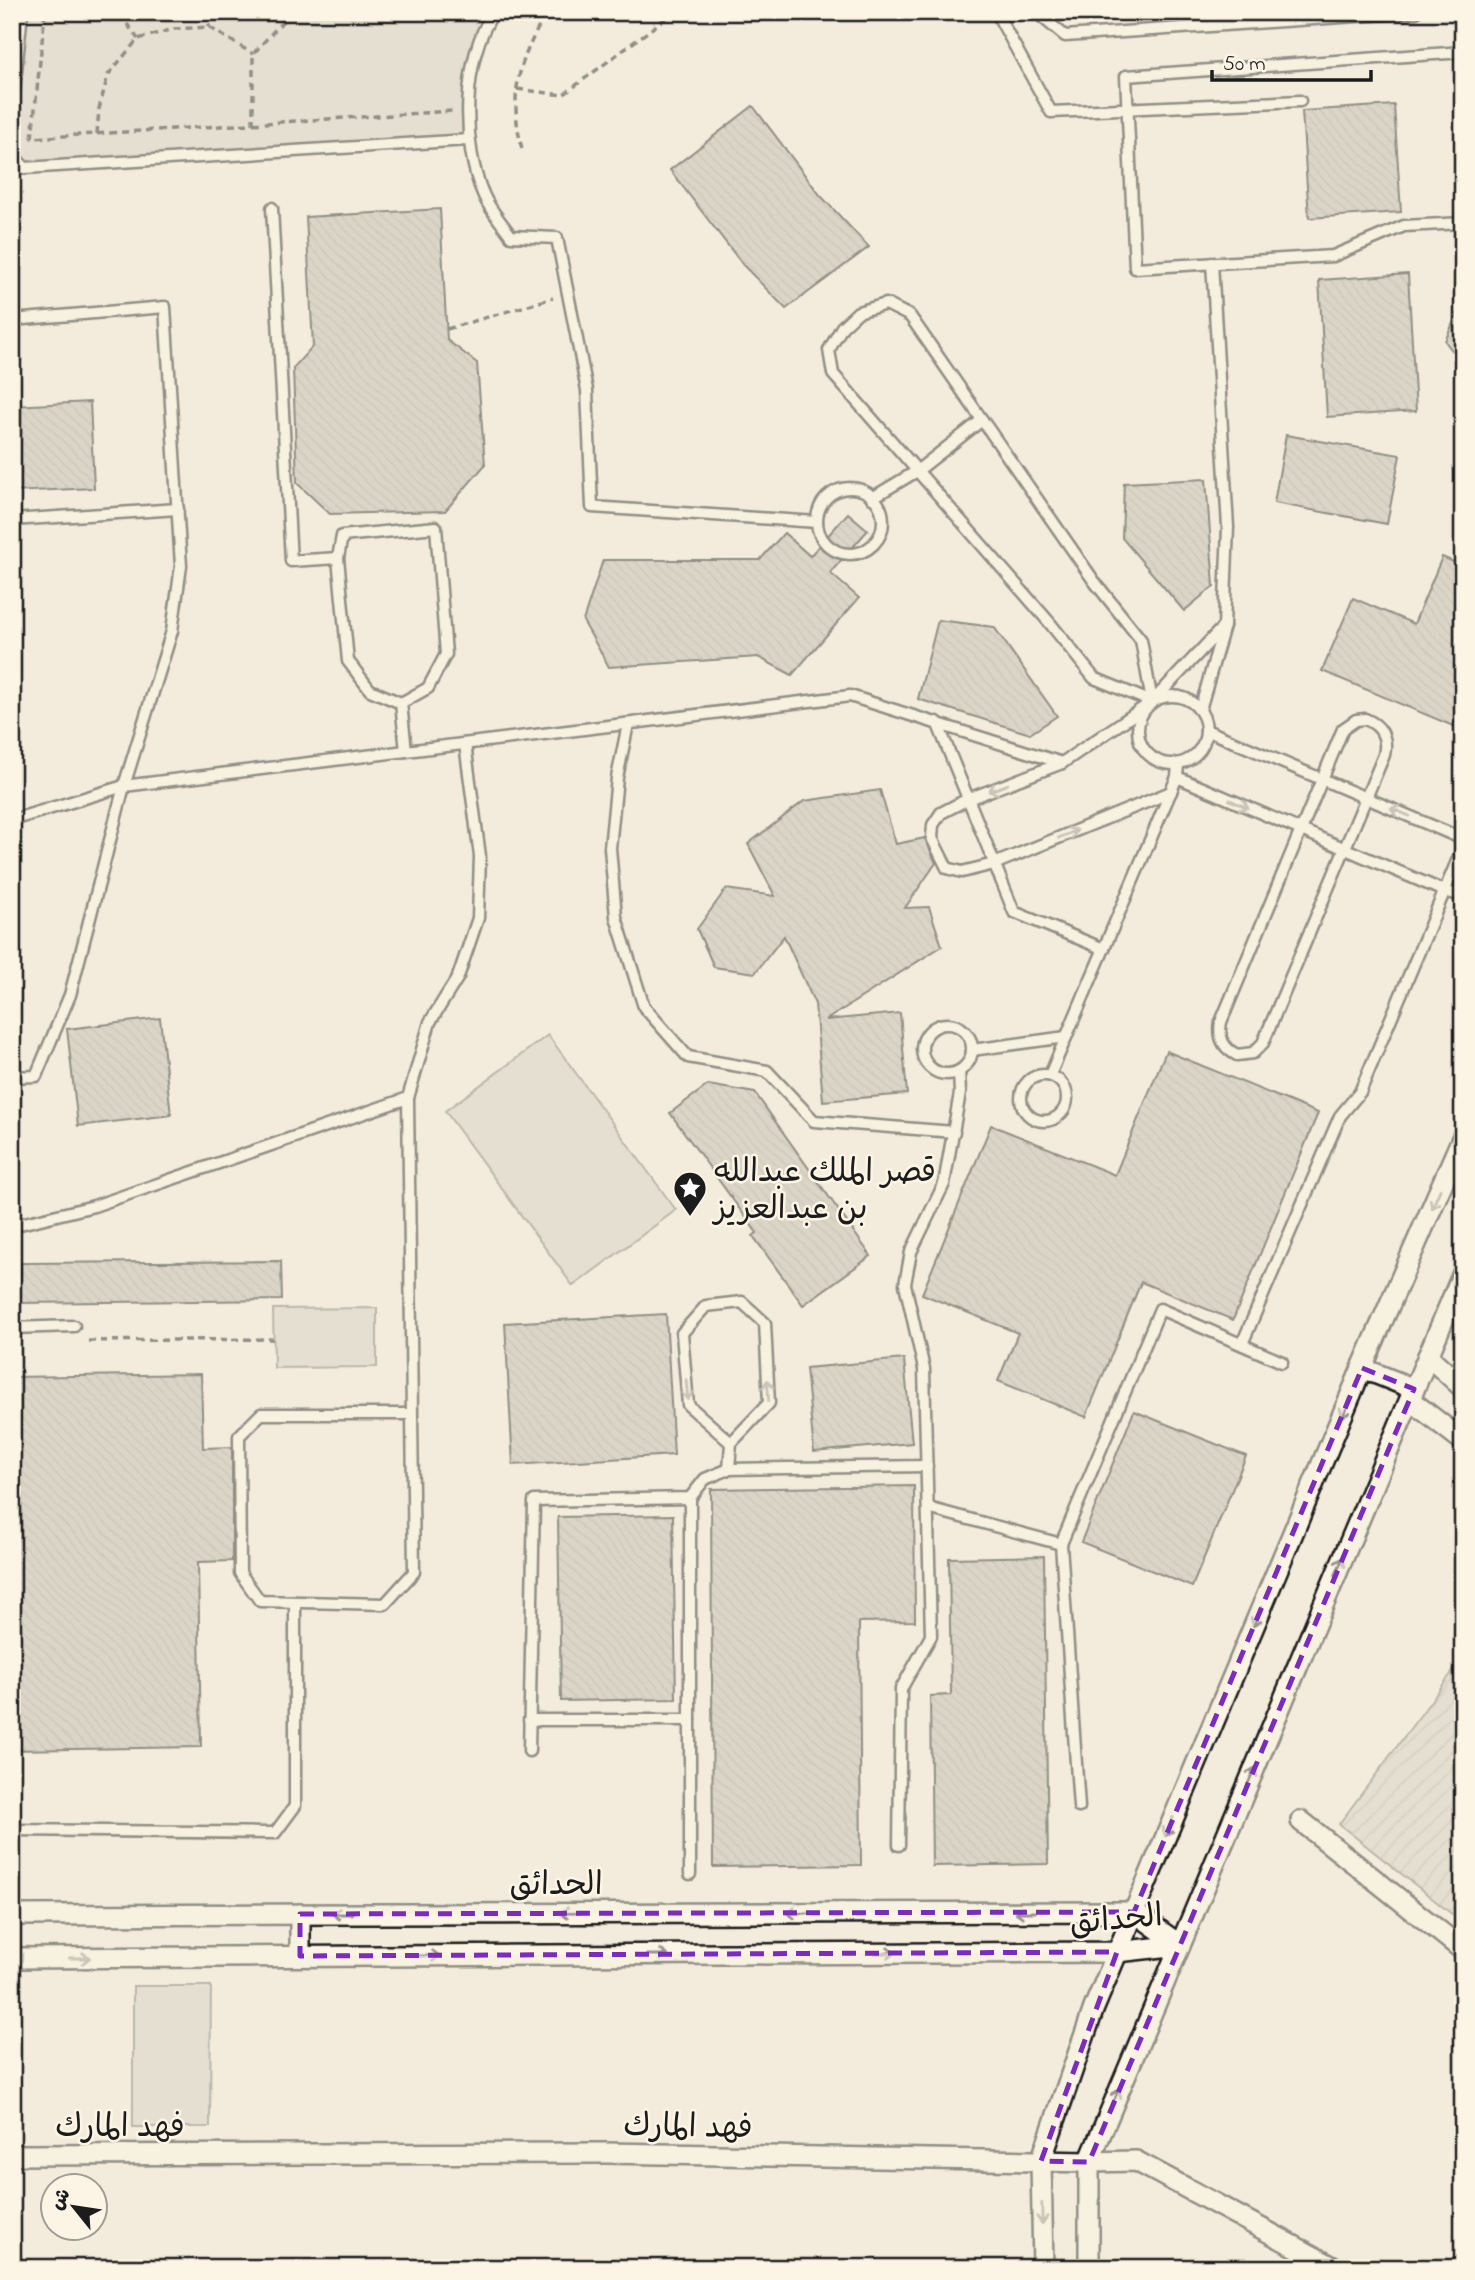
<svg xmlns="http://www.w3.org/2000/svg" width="1475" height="2280" font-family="'Indie Flower','Playpen Sans Arabic',sans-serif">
	<defs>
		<pattern id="garden-furrows" width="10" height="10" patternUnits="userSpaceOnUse" patternTransform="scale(1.75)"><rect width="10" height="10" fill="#d3cec1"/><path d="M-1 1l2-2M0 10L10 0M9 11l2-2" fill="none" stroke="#b5b0a5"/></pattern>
		<pattern id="building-back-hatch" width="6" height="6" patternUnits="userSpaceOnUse" patternTransform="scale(1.75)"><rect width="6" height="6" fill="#beb9ae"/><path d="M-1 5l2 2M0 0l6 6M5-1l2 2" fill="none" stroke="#a39e95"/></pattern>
	</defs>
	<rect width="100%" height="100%" fill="#f3ecdd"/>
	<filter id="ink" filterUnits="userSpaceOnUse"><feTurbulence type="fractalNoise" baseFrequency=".0143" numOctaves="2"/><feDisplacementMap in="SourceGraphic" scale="14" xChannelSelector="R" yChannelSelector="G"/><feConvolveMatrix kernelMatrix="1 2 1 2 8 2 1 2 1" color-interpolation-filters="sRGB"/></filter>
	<g filter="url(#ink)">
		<g fill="#d3cec1" stroke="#78756e" stroke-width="2">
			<polygon points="22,12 494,12 470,73 468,140 25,168 12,154 12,111"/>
			<polygon points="548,1035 676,1210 573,1286 445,1111"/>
			<polygon points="377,1308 377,1367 274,1368 273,1309"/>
			<polygon points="133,1986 211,1986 210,2127 133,2127"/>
		</g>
		<polygon fill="url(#garden-furrows)" stroke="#78756e" stroke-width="2" points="1463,1658 1463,1923 1339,1824"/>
		<g fill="url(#building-back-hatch)" stroke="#1c1c1c" stroke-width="2">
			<polygon points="1394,105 1401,212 1309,218 1302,111"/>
			<polygon points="753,106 820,195 869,247 786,309 743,265 670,170"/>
			<polygon points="440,209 447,340 477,363 485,465 445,511 330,514 297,483 293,368 313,346 306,217"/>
			<polygon points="1408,274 1416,411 1327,417 1319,280"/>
			<polygon points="1463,301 1463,366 1445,341"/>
			<polygon points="90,402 94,488 12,492 12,406"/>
			<polygon points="1286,435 1400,455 1387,524 1274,503"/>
			<polygon points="1206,479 1214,586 1184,611 1122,538 1124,483"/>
			<polygon points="848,513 868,530 830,573 859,598 792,675 758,657 609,667 583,621 603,560 760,560 784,533 810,556"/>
			<polygon points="1442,557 1463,566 1463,704 1453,726 1322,671 1353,598 1414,624"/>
			<polygon points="938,620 994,627 1057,716 1030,734 918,699"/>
			<polygon points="880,790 896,844 925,838 936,863 905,908 929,907 942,946 826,1020 900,1013 907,1094 823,1101 815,1004 784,936 755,973 714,967 697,929 726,889 775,896 748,844 804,801"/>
			<polygon points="160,1018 171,1115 78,1126 67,1029"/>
			<polygon points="1166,1051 1318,1113 1233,1320 1141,1282 1086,1417 998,1381 1018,1333 922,1294 991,1125 1115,1175"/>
			<polygon points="708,1085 755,1093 871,1256 803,1305 753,1236 757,1233 670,1113"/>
			<polygon points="281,1261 282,1300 20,1303 21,1263"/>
			<polygon points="666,1314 674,1455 513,1465 505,1323"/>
			<polygon points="904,1359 912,1443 814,1452 806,1368"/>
			<polygon points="201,1374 203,1448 232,1447 232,1561 198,1562 201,1747 12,1750 12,1377"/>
			<polygon points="1134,1411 1246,1456 1192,1587 1081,1542"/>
			<polygon points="914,1486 915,1621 859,1622 861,1865 713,1867 711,1489"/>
			<polygon points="673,1515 676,1699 561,1701 558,1517"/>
			<polygon points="1044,1556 1048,1864 932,1866 930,1696 951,1695 949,1558"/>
		</g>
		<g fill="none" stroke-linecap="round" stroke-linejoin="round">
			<defs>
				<g id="lane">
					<path d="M494,12C462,57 461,146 484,196C490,210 502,223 511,236L557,238L587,390L592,507L817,522"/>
					<polyline points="996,12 1051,112 1300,101"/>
					<polyline points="1036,12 1065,36 1416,12"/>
					<polyline points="1463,52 1126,76 1135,268 1333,256 1404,226 1463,223"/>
					<polyline points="12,111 22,12"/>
					<polyline points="12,154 25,168 468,140"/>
					<polyline points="272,208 291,561 338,558"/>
					<polygon points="886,304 910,316 1094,581 1141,640 1152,702 1094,678 1049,622 833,374 829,350 842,327 858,312"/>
					<polyline points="12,320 165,307 181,566 172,631 124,786 70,995 36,1076 12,1077"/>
					<circle cx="850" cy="521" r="33"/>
					<polyline points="872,498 917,471 982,420"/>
					<polyline points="12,520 178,509"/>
					<circle cx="1172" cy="730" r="34"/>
					<polyline points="401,703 370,690 348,661 338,558 342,536 436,527 446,654 428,688 401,703 406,751"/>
					<polyline points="1200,710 1224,626 1228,527 1212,263"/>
					<path d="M1365,719C1381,725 1388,738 1384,755L1263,1043L1253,1053L1237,1055C1223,1048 1218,1038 1221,1022L1343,729L1356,720Z"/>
					<polyline points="937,722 1014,912 1104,949"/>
					<polyline points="628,724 617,778 610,848 616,917 644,1007 688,1057 767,1071 814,1121 954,1132"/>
					<polyline points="1206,730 1463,839"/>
					<polyline points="1177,777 1444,891 1463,896"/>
					<polyline points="1171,792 994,864 962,872 947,868 932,838 933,825 941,813 968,799 1062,763 1152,702 1224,626"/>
					<polyline points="12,820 124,786 850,696 1062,763"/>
					<circle cx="947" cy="1049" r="25"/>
					<polyline points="972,1050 1066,1037"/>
					<circle cx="1044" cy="1098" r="23"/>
					<polyline points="1050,1075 1177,777 1178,764"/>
					<polyline points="12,1226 94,1206 408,1098"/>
					<polyline points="12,1328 74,1326"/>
					<polyline points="1242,1344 1340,1116 1360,1092 1463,847"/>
					<polyline points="412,1414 261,1414 239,1436 240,1573 260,1601 385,1604 414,1572 408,1098 430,1022 458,977 478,918 480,856 465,744"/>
					<polyline points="729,1469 731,1443 769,1403 765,1323 742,1302 706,1306 682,1333 688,1405 731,1443"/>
					<polyline points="690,1498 690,1874"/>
					<polyline points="928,1508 1061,1544"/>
					<polyline points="529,1720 690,1720"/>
					<polyline points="529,1751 534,1501 690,1498 705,1479 729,1469 927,1466"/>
					<polyline points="1079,1807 1061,1544 1160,1309 1282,1362"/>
					<polyline points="12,1830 275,1833 295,1806 295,1602"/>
					<polyline points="899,1845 901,1689 931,1636 924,1369 905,1284 911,1252 944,1184 960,1093 959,1071"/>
				</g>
				<g id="street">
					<polyline points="1428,1356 1463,1388"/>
					<polyline points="1362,1368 1414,1389"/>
					<polyline points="1410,1400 1463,1441"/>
					<polyline points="1301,1821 1463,1950"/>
					<polyline points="300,1914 300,1956"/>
					<polyline points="12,1915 1134,1912 1180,1945"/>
					<polyline points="12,1958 1117,1952 1180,1945"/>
					<polyline points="12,2155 606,2153 1089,2162 1136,2161 1335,2268"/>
					<polyline points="1043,2268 1041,2161 1094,2008 1362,1368 1463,1136"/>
					<polyline points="1089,2268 1089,2162 1463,1273"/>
				</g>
			</defs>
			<use href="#lane" stroke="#1c1c1c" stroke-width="15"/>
			<use href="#street" stroke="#1c1c1c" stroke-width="24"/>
			<g stroke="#1c1c1c" stroke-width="3.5" stroke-dasharray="7 5" stroke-linecap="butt">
				<polyline points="45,12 32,138 453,111"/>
				<polyline points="80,12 120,14"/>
				<polyline points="209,12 209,27"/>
				<polyline points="120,14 138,39"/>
				<polyline points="517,89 563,95 674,12"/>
				<polyline points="253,124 253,54 291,12"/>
				<polyline points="97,134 99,109 108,75 138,39 174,29 209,27 253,54"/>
				<path d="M522,149C508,92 519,61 547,12"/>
				<polyline points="447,329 553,298"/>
				<polyline points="88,1341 273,1339"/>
			</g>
			<use href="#lane" stroke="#fcf5e5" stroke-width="10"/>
			<use href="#street" stroke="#fcf5e5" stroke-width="19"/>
		</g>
		<defs><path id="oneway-shaft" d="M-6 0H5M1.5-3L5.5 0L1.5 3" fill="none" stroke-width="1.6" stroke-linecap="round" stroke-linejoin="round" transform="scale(1.75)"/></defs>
		<g stroke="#97938b">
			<use href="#oneway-shaft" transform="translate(998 788) rotate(159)"/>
			<use href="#oneway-shaft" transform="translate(1239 804) rotate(23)"/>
			<use href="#oneway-shaft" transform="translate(1400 812) rotate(-157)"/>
			<use href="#oneway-shaft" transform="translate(1068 834) rotate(-22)"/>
			<use href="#oneway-shaft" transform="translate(1436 1199) rotate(113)"/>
			<use href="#oneway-shaft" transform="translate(687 1390) rotate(85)"/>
			<use href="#oneway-shaft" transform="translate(768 1390) rotate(-93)"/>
			<use href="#oneway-shaft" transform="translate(1346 1408) rotate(113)"/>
			<use href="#oneway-shaft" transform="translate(1339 1567) rotate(-67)"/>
			<use href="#oneway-shaft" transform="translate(1257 1617) rotate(113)"/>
			<use href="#oneway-shaft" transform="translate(1251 1777) rotate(-67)"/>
			<use href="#oneway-shaft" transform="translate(1169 1827) rotate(113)"/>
			<use href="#oneway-shaft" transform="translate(1025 1912) rotate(180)"/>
			<use href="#oneway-shaft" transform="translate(570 1913) rotate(180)"/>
			<use href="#oneway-shaft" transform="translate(797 1913) rotate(180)"/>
			<use href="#oneway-shaft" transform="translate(342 1914) rotate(180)"/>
			<use href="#oneway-shaft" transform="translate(885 1953)"/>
			<use href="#oneway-shaft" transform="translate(658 1955)"/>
			<use href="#oneway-shaft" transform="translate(430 1956)"/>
			<use href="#oneway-shaft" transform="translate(80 1958)"/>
			<use href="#oneway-shaft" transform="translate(1115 2099) rotate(-67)"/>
			<use href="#oneway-shaft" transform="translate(1042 2214) rotate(89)"/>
		</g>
	</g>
	<path d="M0 0H1475V2280H0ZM1362,1368L1414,1389L1089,2162L1041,2161L1117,1952L300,1956V1914L1134,1912Z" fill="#f3ecdd" fill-opacity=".55" fill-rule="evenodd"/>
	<path fill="none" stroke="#7b2cbf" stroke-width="5" stroke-dasharray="14 9" stroke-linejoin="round" d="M1362,1368L1414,1389L1089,2162L1041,2161L1117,1952L300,1956V1914L1134,1912Z"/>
	<defs>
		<symbol id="sight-pin" viewBox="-11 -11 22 30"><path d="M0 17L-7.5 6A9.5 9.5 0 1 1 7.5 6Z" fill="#1c1c1c" stroke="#fcf5e5"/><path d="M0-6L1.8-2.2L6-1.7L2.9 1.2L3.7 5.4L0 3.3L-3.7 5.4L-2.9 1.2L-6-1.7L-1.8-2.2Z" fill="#fff"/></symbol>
	</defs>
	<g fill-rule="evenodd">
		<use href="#sight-pin" x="671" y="1169" width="38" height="52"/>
	</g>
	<g text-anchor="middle" stroke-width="5" stroke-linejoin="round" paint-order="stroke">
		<g font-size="32" fill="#1c1c1c" stroke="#fcf5e5" text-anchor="start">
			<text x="714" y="1181">قصر الملك عبدالله<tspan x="714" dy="37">بن عبدالعزيز</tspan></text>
		</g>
		<g font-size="32" fill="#1c1c1c" stroke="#fcf5e5">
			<text x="556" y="1894">الحدائق</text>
			<text transform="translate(1116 1918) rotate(-5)" y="11">الحدائق</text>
			<text x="120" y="2136">فهد المارك</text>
			<text transform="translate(688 2125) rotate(1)" y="11">فهد المارك</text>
		</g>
	</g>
	<rect width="1475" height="2280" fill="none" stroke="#fcf5e5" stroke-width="42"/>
	<rect x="21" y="21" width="1433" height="2238" fill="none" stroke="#1c1c1c" stroke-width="2.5" filter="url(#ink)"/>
	<g transform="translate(74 2207) rotate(300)"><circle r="33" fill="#fcf5e5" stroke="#a29e95" stroke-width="2"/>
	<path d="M0-5L12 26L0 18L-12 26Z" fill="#1c1c1c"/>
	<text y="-10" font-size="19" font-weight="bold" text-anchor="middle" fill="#1c1c1c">ش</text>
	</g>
	<path d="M1212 70v10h159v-10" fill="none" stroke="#1c1c1c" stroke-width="3.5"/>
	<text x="1223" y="70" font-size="21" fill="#1c1c1c" stroke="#fcf5e5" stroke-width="5" paint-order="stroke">50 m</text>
</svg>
